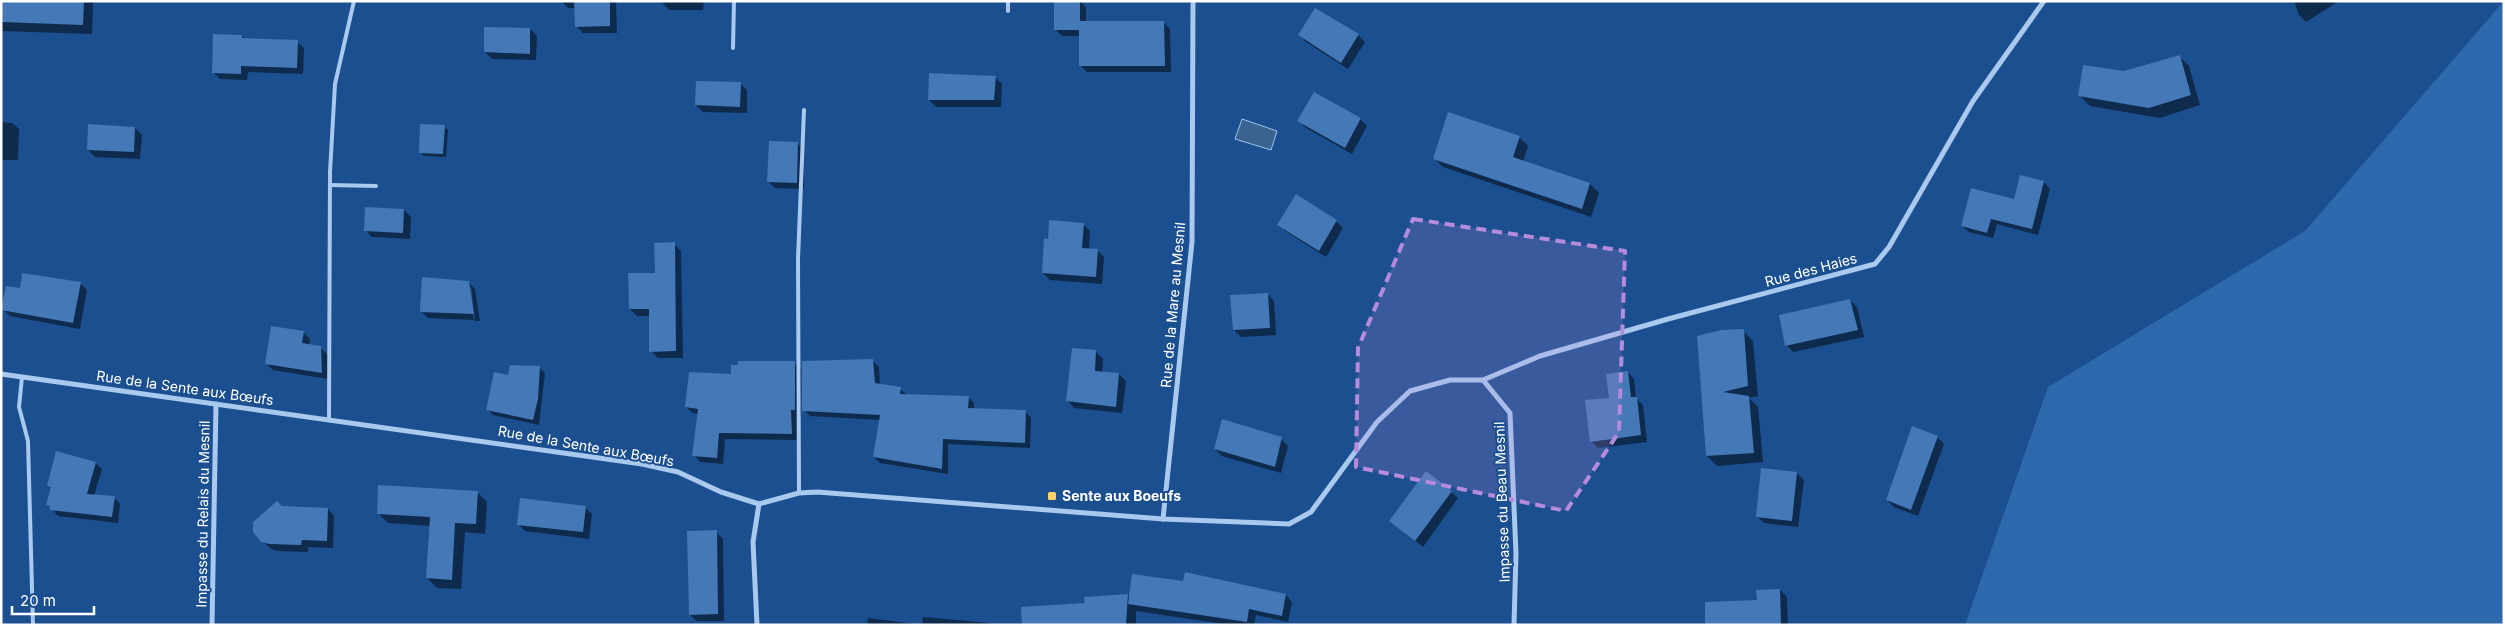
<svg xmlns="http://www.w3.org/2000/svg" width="2505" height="626" font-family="Inter,sans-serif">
	<rect width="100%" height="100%" fill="#1b4f8f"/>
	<polygon fill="#2e69ad" points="2504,1 2504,625 1965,625 2048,387 2305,231"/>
	<polygon fill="#3c6290" stroke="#9cc4f0" points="1242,119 1277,131 1271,150 1235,139"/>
	<g fill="#0007">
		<polygon points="1,1 93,1 92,34 1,31"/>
		<polygon points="561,1 616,1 617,33 583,33 576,26 576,8 568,8"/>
		<polygon points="661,1 704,1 703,10 669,10"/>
		<polygon points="1080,1 1086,7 1086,23 1164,23 1170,29 1171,72 1087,72 1081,66 1080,36 1062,36 1055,29"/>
		<polygon points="2294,1 2339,1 2306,22 2299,15"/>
		<polygon points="530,29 537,36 536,60 492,59 485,52"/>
		<polygon points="1299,35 1358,35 1365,42 1348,69 1306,42"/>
		<polygon points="242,36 245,40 297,42 304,48 303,74 248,72 247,80 220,79 213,72"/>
		<polygon points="2179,56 2189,66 2200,105 2160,118 2090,106 2080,96 2124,73"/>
		<polygon points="995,77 1002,84 1001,107 936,107 929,100"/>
		<polygon points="740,83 747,90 747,113 703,112 696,105"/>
		<polygon points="1449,114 1520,138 1528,146 1523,162 1590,184 1599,193 1591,217 1443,167 1434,158"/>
		<polygon points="1360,119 1367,126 1352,154 1306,128 1299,121"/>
		<polygon points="1,122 12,123 19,129 18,160 1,160"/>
		<polygon points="444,127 448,130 446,157 424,156 420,152"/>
		<polygon points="135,128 142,135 140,159 95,157 88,150"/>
		<polygon points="797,143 804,150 804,189 775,188 768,181"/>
		<polygon points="2044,182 2050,189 2038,235 1997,224 1993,238 1969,232 1962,226 2015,200"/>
		<polygon points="404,210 411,217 410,239 372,237 365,230"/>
		<polygon points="1336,221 1343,228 1326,257 1285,231 1278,224"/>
		<polygon points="1083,224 1090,231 1089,249 1097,250 1104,257 1102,284 1050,280 1043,273 1049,240"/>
		<polygon points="674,244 681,251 683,358 658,358 651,351 650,316 637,316 630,309 656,274"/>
		<polygon points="468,282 475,289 480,321 475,321 471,287 468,287 474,320 428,318 421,311"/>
		<polygon points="80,283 87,290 80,329 10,316 3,309 21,290"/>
		<polygon points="1268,294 1274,301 1276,335 1241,337 1234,330"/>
		<polygon points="1850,300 1857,307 1864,337 1793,352 1786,345"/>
		<polygon points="1743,331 1753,341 1758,396 1749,398 1758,407 1763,462 1717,466 1707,456 1698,337"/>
		<polygon points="303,332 310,339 309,346 321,348 328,355 328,379 273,370 266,363"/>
		<polygon points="1096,352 1103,359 1102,373 1119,374 1126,381 1122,413 1074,408 1068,401"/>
		<polygon points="873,361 879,367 880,385 900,389 907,395 968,397 974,403 974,409 1026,412 1031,418 1030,448 948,444 948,474 880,463 874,457 880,420 810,416 804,410"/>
		<polygon points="794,363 801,369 801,416 797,416 798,440 725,439 723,464 700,462 694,455 699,414 693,413 686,407 732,375"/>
		<polygon points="539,367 545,373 539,425 493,415 487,409 509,377"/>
		<polygon points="1628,372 1634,379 1636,398 1643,405 1647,442 1598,448 1591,441 1611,399"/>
		<polygon points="1937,437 1944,444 1918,516 1894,507 1887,500"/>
		<polygon points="1281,439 1288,446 1281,473 1222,456 1215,449"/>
		<polygon points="95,463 102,469 94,496 114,497 120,504 118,523 58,516 48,504 52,489 49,486"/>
		<polygon points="1797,473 1804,480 1798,527 1764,523 1757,516"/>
		<polygon points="477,492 487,502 485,534 465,532 461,589 437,588 427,578 431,526 388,523 378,513"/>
		<polygon points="1451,492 1458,498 1423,547 1391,521"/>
		<polygon points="282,507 328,509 334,516 333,548 308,547 308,552 277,551 270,548 262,541"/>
		<polygon points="585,507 592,514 589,539 525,531 518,524"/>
		<polygon points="716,532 723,539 724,621 697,621 690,615"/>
		<polygon points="1780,590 1787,597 1788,625 1707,625"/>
		<polygon points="1127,595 1130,598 1286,595 1292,602 1288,622 1256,615 1254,625 1230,625 1136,611 1136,625 1043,625 1086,605"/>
		<polygon points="923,617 990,623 991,625 867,625 868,618 922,625"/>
	</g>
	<g fill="#4478b7">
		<polygon points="1,1 84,1 83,25 1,22"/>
		<polygon points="574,1 610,1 610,26 575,27"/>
		<polygon points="1054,1 1080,1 1080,21 1164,21 1165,66 1079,66 1079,30 1054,30"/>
		<polygon points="1315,8 1359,34 1341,63 1298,35"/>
		<polygon points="484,27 530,28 530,54 484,52"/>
		<polygon points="213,34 242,35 242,38 298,40 297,68 241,66 241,74 212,73"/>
		<polygon points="2180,55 2191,95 2149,108 2078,96 2083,65 2124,71"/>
		<polygon points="929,73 996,76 994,100 928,100"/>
		<polygon points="696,81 741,82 740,107 695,105"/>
		<polygon points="1314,92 1361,118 1345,148 1297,121"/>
		<polygon points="1448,112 1520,136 1513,157 1590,183 1582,209 1433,159"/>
		<polygon points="88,124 135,127 134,152 87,150"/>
		<polygon points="420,124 445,125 443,154 419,153"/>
		<polygon points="769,141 798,142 797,183 767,182"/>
		<polygon points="2020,175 2044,181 2032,229 1991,219 1987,233 1961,226 1971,188 2014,199"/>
		<polygon points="1296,194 1337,220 1319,251 1277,225"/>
		<polygon points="365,207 404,209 403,233 364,231"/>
		<polygon points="1049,220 1084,223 1082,248 1098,249 1096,277 1042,273 1044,238 1048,239"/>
		<polygon points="675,242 676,351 649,352 649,309 629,309 628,273 655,273 654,243"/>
		<polygon points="22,273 81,282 73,323 1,310 6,286 20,288"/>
		<polygon points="422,277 469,281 474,314 420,312"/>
		<polygon points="1268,293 1270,328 1233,330 1230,295"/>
		<polygon points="1850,299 1858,330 1785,346 1779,315"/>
		<polygon points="271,326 304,331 302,343 321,346 322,373 265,364"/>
		<polygon points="1744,329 1748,386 1723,392 1749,396 1754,453 1706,456 1697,336 1721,330"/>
		<polygon points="1072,348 1096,350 1095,371 1119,373 1116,407 1066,401"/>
		<polygon points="873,359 875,383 901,387 900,394 969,396 968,408 1026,410 1025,443 943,439 942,469 873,457 880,415 802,411 802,361"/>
		<polygon points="738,361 795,361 795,410 791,410 792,434 719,433 717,458 692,456 698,409 685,407 689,372 731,374 731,365 738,365"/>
		<polygon points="510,365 540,366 538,399 533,420 486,410 494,372 508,375"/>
		<polygon points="1628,371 1631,397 1637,397 1641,435 1590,442 1585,400 1609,398 1606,374"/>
		<polygon points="1222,419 1282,437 1275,467 1214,449"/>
		<polygon points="1912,426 1938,436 1911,510 1886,500"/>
		<polygon points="56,451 96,462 87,494 115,496 112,517 50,510 50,506 46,505 51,487 47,486"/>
		<polygon points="1761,468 1797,472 1792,521 1756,517"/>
		<polygon points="1426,471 1452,491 1415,541 1389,521"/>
		<polygon points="378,485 478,491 476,524 455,523 452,580 426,578 430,517 377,514"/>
		<polygon points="520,498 586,506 583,532 517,525"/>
		<polygon points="277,501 282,506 328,508 327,541 302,540 301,545 269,544 261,542 253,532 253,522"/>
		<polygon points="717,530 718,614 689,615 687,531"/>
		<polygon points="1185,572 1286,594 1282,616 1249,609 1247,622 1128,604 1132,574 1183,581"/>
		<polygon points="1780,589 1781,625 1705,625 1705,602 1757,600 1756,590"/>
		<polygon points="1128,594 1126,625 1022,625 1021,607 1085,603 1084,597"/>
	</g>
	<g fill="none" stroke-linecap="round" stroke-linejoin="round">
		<g stroke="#a9c9ee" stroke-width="4">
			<polyline points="1008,11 1008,1"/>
			<polyline points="733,48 734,1"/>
			<polyline points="330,185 376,186"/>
			<polyline points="22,377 19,407 28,441 33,625"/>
			<polyline points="329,419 330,172 335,84 354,1"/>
			<polyline points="799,493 798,259 804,110"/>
		</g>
		<g stroke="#a9c9ee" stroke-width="5">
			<polyline points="1,374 642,464 678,472 721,492 759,504 799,493 817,492 1163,519 1289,524 1311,512 1377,422 1410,391 1450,380 1483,380 1510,413 1516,554 1514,625"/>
			<polyline points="1483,380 1540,356 1668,319 1875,264 1889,247 1973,101 2044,1"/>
			<polyline points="1163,519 1192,242 1193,1"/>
			<polyline points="212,625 216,404"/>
			<polyline points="757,625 753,542 759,504"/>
		</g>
	</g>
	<path fill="#b68bdc" fill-opacity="0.2" stroke="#b68bdc" stroke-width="4" stroke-dasharray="10 6" stroke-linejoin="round" d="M1413,219L1625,251L1619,432L1566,511L1356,467L1358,348Z"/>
	<rect fill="#ffd166" stroke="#1b4f8f" stroke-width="2" x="1047" y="491" width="10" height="10" rx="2.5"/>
	<g text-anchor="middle" stroke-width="4" stroke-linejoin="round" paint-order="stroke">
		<g font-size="14" fill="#fff" stroke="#1b4f8f">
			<text transform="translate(1811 270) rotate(-15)" y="5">Rue des Haies</text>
			<text transform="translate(1173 305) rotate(-85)" y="5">Rue de la Mare au Mesnil</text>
			<text transform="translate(185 388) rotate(8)" y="5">Rue de la Sente aux Bœufs</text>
			<text transform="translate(586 446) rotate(10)" y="5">Rue de la Sente aux Bœufs</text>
			<text transform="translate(1502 502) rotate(-92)" y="5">Impasse du Beau Mesnil</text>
			<text transform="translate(203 514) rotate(-89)" y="5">Impasse du Relais du Mesnil</text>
		</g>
		<g font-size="14" font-weight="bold" fill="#fff" stroke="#1b4f8f" text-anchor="start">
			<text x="1062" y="501">Sente aux Boeufs</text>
		</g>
	</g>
	<rect width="2505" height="626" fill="none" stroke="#ffffff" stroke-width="5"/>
	<path d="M12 606v8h82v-8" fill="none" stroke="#ffffff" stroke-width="2.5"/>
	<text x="20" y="606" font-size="15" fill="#ffffff" stroke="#1b4f8f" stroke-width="4" paint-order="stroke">20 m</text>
</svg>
